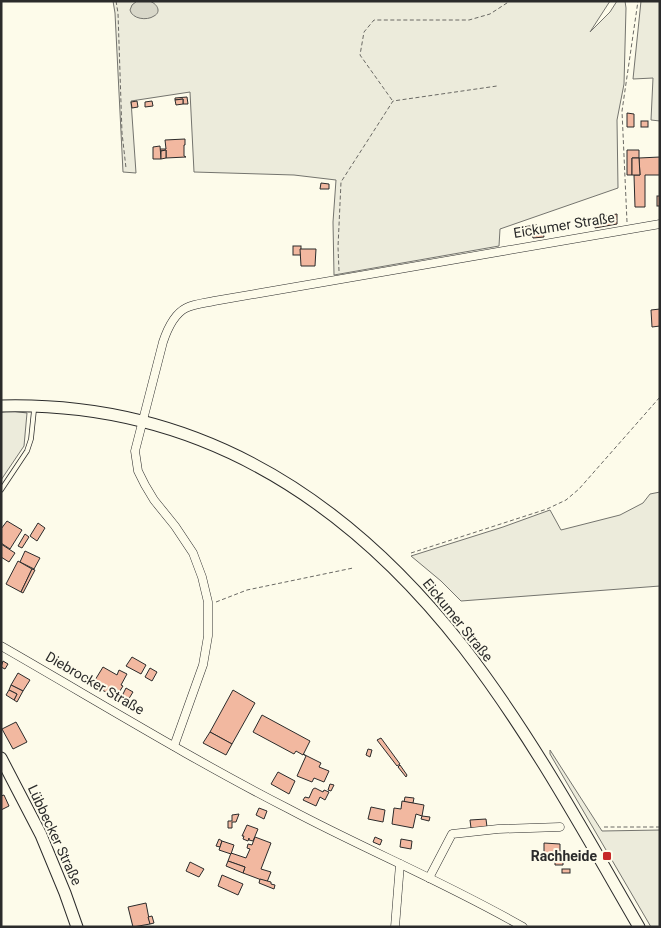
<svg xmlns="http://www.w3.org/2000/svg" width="661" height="928" font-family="Roboto,sans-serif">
	<rect width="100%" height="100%" fill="#fdfbea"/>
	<g fill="#ecebdb" stroke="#74746e">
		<polygon points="113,1 610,1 590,32 610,12 617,1 625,1 626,8 624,84 617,120 618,188 500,229 499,246 334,275 333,222 336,180 294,175 194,172 190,92 131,101 136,173 123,172 115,13"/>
		<polygon points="641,1 660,1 660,121 651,120 653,78 633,79"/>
		<polygon points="11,411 27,413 24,446 1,480 1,412"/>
		<polygon points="660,492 660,586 461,601 441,581 411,556 503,527 550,510 561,530 620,515 643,503 650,494"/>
		<polygon points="550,750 602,831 660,830 660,927 651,927 550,754"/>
	</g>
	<path fill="#d8d7c9" stroke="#74746e" d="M137,1C141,1 146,1 149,1C157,3 162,12 154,16C147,21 132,19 130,10L132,5Z"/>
	<g fill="#f2b8a0" stroke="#2b2b2b">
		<polygon points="187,97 188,104 183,104 183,99 175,100 175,98"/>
		<polygon points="183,99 183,104 176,105 175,100"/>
		<polygon points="137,101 138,107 132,108 131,102"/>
		<polygon points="152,101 153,106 145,107 145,102"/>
		<polygon points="627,113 634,114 634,127 627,127"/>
		<rect x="641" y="121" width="7" height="6"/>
		<polygon points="185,139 185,145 184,145 184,156 186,157 166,158 166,150 161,151 160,149 166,149 165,140"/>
		<polygon points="160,146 161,159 153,159 153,147"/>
		<polygon points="166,150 166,158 161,159 161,151"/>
		<polygon points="627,150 639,150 639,158 632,158 632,175 627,175"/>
		<polygon points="660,157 660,175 645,175 645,207 635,207 634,175 640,175 639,158"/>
		<polygon points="632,158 639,158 640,175 632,175"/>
		<polygon points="321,183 329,184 329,189 320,189"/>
		<rect x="657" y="196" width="3" height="10"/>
		<polygon points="617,214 617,224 595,228 593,218"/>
		<polygon points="537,225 538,232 516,236 515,228"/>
		<polygon points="543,232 544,237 533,238 532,234"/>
		<rect x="293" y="246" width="8" height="9"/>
		<polygon points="300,249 316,249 315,266 301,266"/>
		<polygon points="660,309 660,326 652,327 651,310"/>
		<polygon points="7,521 22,530 10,549 1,543 1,529"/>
		<polygon points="38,523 45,528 37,541 30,536"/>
		<polygon points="25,534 29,537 22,548 18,546"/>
		<polygon points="1,544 15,553 9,562 1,557"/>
		<polygon points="25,551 40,558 34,569 20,562"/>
		<polygon points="18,561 32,569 21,592 6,584"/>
		<polygon points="32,569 35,570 23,593 21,592"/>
		<polygon points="132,657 146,665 141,674 126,666"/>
		<polygon points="3,661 8,664 5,669 1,667"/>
		<polygon points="103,667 117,675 119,670 127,674 121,685 123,686 116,697 92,685"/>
		<polygon points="150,668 157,672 152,681 145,677"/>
		<polygon points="18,673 30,680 23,691 11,685"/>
		<polygon points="11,685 23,691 17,702 14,700 17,694 9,690"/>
		<polygon points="126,688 133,692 125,705 119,702"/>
		<polygon points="9,690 17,694 14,700 6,695"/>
		<polygon points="233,690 255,703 232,744 210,732"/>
		<polygon points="262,715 310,741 303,755 296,751 294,754 253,732"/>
		<polygon points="16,722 27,742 13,749 2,729"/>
		<polygon points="210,732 232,744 226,755 203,743"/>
		<polygon points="381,738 400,764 397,766 377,740"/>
		<polygon points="368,749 372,750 370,757 366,755"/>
		<polygon points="303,754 321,763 319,767 329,771 324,782 314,778 312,782 297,776 306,756"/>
		<polygon points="400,765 407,775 406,777 398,767"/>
		<polygon points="278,772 295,781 289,794 271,784"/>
		<polygon points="330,784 334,785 331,791 328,790"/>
		<polygon points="315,788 323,792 324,790 329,792 325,800 320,797 316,806 303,800 305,797 309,798 313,789"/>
		<polygon points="4,795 9,806 1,810 1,796"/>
		<polygon points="405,797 414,798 413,803 404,802"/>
		<polygon points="402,801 424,805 422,816 416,814 413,828 392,824 394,808 401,809"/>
		<polygon points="371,807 385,810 383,822 368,819"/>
		<polygon points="259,808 267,811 264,819 256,815"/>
		<polygon points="239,814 236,822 232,822 232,828 228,828 228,821 232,821 232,815"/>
		<polygon points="422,816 430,817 429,821 421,819"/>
		<polygon points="486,819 487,827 471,828 470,820"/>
		<polygon points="247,825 258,829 253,841 249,840 249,838 248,841 243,839 244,836 242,836"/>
		<polygon points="255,837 271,843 261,869 271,872 267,882 243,873 245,867 228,861 231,853 246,858 250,849 247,848 248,844 252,845"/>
		<polygon points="375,837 382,840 380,845 373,842"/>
		<polygon points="219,839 222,841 220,847 216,846"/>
		<polygon points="401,839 412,841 411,849 400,847"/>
		<polygon points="222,841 234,845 231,854 219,850"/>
		<polygon points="544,843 560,844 560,852 563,852 563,865 555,865 555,857 553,857 553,861 544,861"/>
		<polygon points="228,861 245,867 243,873 226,866"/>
		<polygon points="190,862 204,869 199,877 186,871"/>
		<rect x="562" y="869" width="8" height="4"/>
		<polygon points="222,875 243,884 238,895 218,886"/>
		<polygon points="260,879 271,882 271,884 275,885 274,889 259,883"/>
		<polygon points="146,903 150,924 133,927 128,907"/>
		<polygon points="152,916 154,923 150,924 148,917"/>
	</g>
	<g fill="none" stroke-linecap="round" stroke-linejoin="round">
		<defs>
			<polyline id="lane" points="1,490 27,451 31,439 34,410"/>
			<g id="street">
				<path d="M1,646C97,701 191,759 289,809C366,850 447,883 523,927"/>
				<path d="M174,746L203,665L208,636V602L202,577L193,553L175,526L154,500L145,485L138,471L135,451L163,342C167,330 174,314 186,308C194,304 205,303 214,301L660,224"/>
				<polyline points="429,878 452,834 498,829 560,827"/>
				<polyline points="395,927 400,864"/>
			</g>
			<g id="secondary">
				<path d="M1,406C197,401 347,498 464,648C531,735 584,832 639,927"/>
				<polyline points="1,758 41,835 65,893 77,927"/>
			</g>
		</defs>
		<use href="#lane" stroke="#2b2b2b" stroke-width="5.5"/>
		<use href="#street" stroke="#2b2b2b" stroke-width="9"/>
		<use href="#secondary" stroke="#2b2b2b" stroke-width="13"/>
		<g stroke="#6a6964" stroke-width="1" stroke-dasharray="4 2.5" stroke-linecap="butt">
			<polyline points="116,1 118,13 122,133 126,168"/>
			<polyline points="392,100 360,55 364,32 374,20 469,20 490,14 510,1"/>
			<polyline points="627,222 622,111 638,1"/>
			<polyline points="339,271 338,247 341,182 393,101 497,86"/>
			<polyline points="411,553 547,509 566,500 579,489 660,397"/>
			<polyline points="216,602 247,590 353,568"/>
			<polyline points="604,827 660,827"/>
		</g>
		<use href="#lane" stroke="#fdfbea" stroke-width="4"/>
		<use href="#street" stroke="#fdfbea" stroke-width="8"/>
		<use href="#secondary" stroke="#fdfbea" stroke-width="11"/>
	</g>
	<rect fill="#c62828" stroke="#fdfbea" stroke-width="2" x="602" y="851" width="10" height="10" rx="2.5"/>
	<g text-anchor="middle" stroke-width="4" stroke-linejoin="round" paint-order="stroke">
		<g font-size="14" fill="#2b2b2b" stroke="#fdfbea">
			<text transform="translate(564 225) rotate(-9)" y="5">Eickumer Straße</text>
			<text transform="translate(458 620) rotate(51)" y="5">Eickumer Straße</text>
			<text transform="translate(95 683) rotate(30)" y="5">Diebrocker Straße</text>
			<text transform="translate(55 835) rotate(65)" y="5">Lübbecker Straße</text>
		</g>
		<g font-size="14" font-weight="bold" fill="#2b2b2b" stroke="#fdfbea" text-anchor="end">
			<text x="597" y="861">Rachheide</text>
		</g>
	</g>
	<rect width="661" height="928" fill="none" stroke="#2b2b2b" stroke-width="5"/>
</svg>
